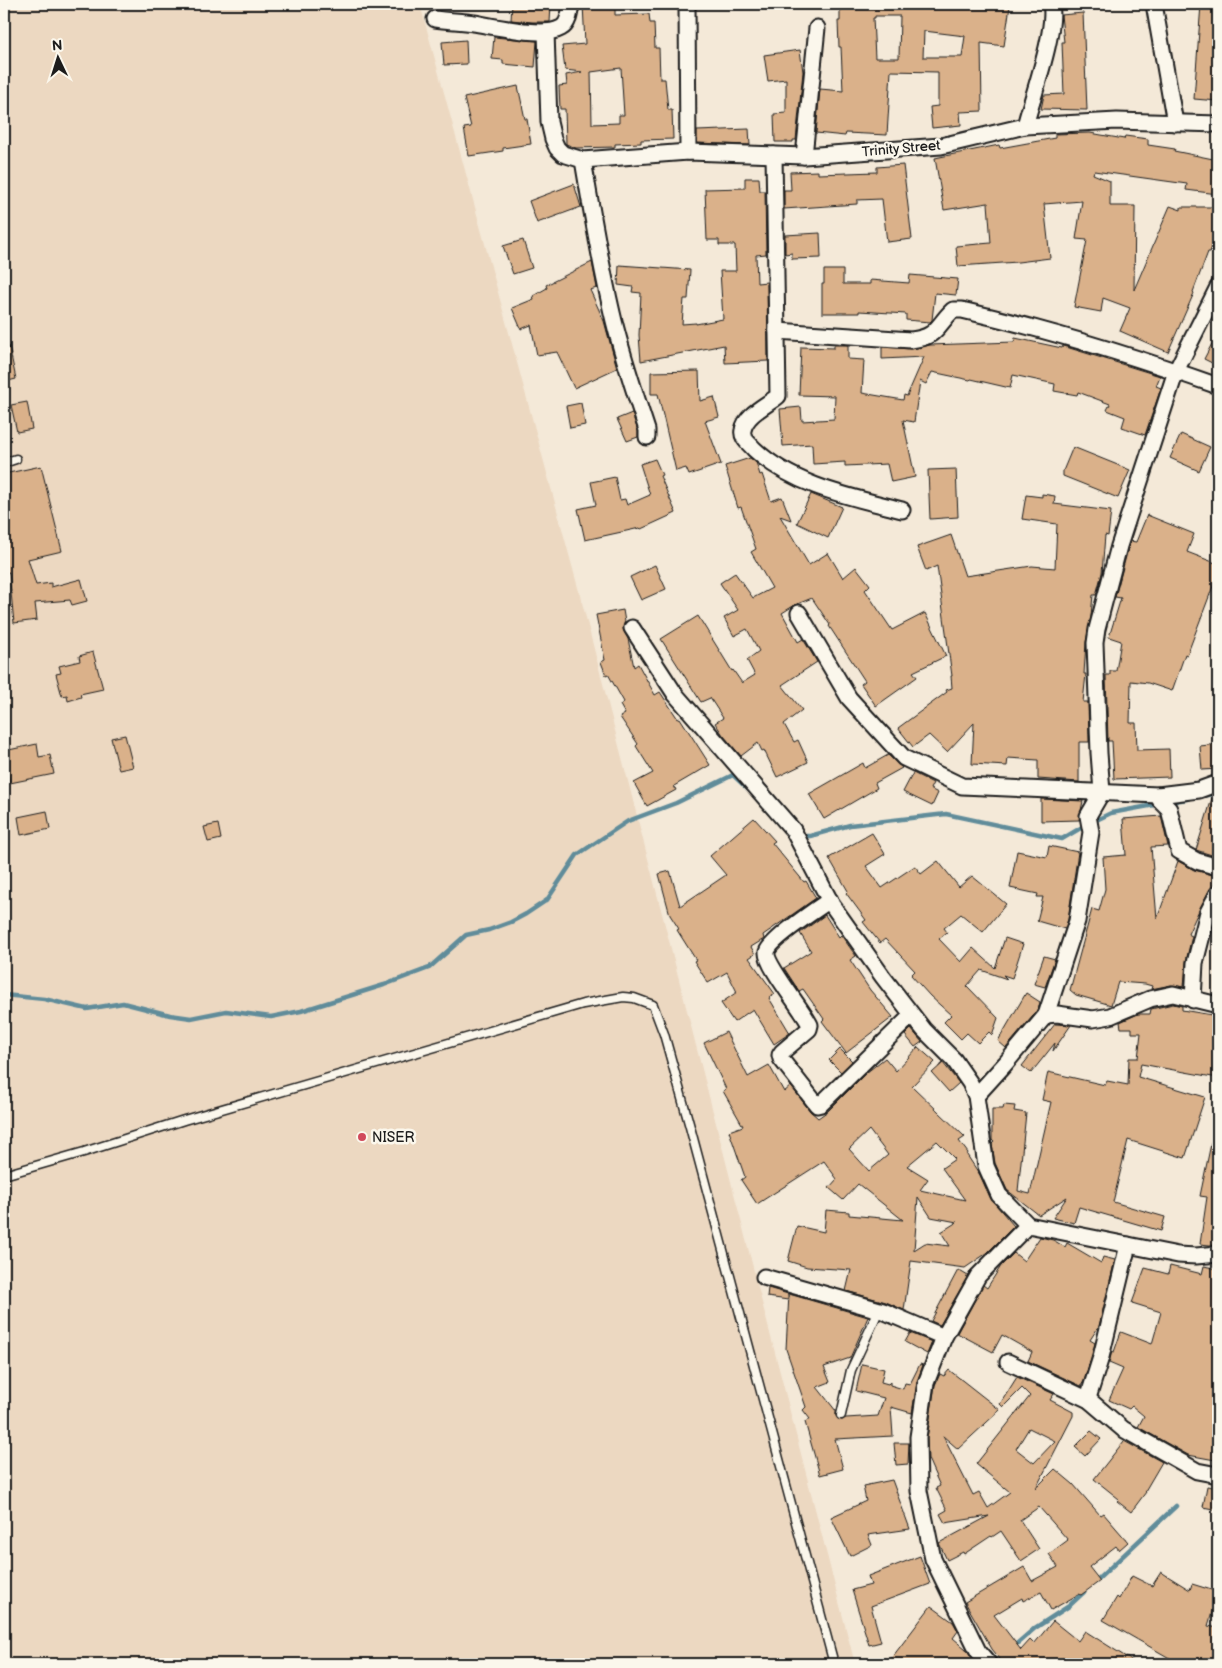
<svg xmlns="http://www.w3.org/2000/svg" width="1222" height="1668" font-family="'Balsamiq Sans',sans-serif">
	<rect width="100%" height="100%" fill="#f4e9d8"/>
	<filter id="ink" filterUnits="userSpaceOnUse"><feTurbulence type="fractalNoise" baseFrequency=".02" numOctaves="2"/><feDisplacementMap in="SourceGraphic" scale="10" xChannelSelector="R" yChannelSelector="G"/><feConvolveMatrix kernelMatrix="1 2 1 2 8 2 1 2 1" color-interpolation-filters="sRGB"/></filter>
	<g filter="url(#ink)">
		<polygon fill="#ecd8c1" points="4,4 420,4 584,610 855,1664 4,1664"/>
		<g fill="none" stroke-linecap="round" stroke-linejoin="round">
			<g stroke="#608c9a" stroke-width="4.5">
				<polyline points="1202,796 1218,793"/>
				<polyline points="1168,802 1187,799"/>
				<polyline points="801,836 810,836 850,825 946,814 1062,839 1084,826 1111,813 1160,804"/>
				<polyline points="4,995 44,999 87,1009 123,1003 170,1015 191,1018 226,1011 271,1017 301,1011 384,985 429,968 466,935 489,930 511,922 526,914 547,900 577,855 628,821 676,803 733,775 749,790"/>
				<polyline points="1095,1582 1176,1506"/>
				<polyline points="1013,1647 1035,1628 1069,1606 1084,1592"/>
				<polyline points="997,1664 1004,1656"/>
			</g>
		</g>
		<g fill="#dab18a" stroke="#1c1c1c" fill-rule="evenodd">
			<polygon points="512,4 551,5 550,22 532,22 511,20"/>
			<path d="M583,4H615V15L649,14L650,23H654L655,48H659L660,79H665L668,110H672L673,139L641,140V143L615,144V147L576,148L566,144L565,109H560L559,86L567,85L566,75L582,72L565,70L562,46L585,44ZM621,68L624,115H619V123L592,124L591,72Z"/>
			<path d="M840,4H940L960,6V4H997L1010,6L1004,46L981,43L982,111L960,112L961,125L932,128L930,107L938,106V72L891,71L887,135L846,133L845,136L816,133L820,89L843,91L841,47H839L838,21H840ZM875,16H900L899,58H875L873,18H875ZM924,31L965,36L962,57H923Z"/>
			<polygon points="1201,4 1218,4 1218,101 1194,99"/>
			<polygon points="1083,13 1087,110 1041,109 1044,95 1064,94 1062,42 1064,42 1061,15"/>
			<polygon points="494,37 537,41 535,67 503,64 503,60 492,59"/>
			<polygon points="466,40 467,64 444,65 442,42"/>
			<polygon points="800,50 803,72 796,140 793,140 793,142 775,142 774,114 786,113 786,79 768,81 764,55"/>
			<polygon points="518,86 525,119 527,119 531,144 503,148 503,151 469,156 464,128 471,127 464,98"/>
			<polygon points="749,129 750,145 697,143 697,131"/>
			<polygon points="1090,133 1124,139 1125,136 1148,139 1148,145 1175,149 1174,151 1218,160 1218,194 1186,190 1187,184 1094,171 1093,174 1110,181 1110,206 1135,206 1134,290 1170,206 1181,210 1181,207 1218,207 1218,233 1210,252 1208,252 1193,292 1194,293 1168,352 1120,331 1130,308 1103,298 1101,312 1074,307 1087,240 1076,239 1082,201 1044,204 1050,258 1018,262 958,266 956,246 991,243 988,203 944,210 935,158 999,145 1000,148 1055,138 1055,134"/>
			<polygon points="903,165 912,239 887,242 882,199 857,200 857,204 784,209 784,190 791,190 790,172 818,171 818,174 877,172 877,167"/>
			<polygon points="745,178 759,178 760,191 765,191 766,254 756,255 757,283 767,282 768,361 725,363 724,345 641,361 639,335 641,293 632,292 633,287 618,285 619,265 690,270 688,299 684,299 682,324 696,323 696,324 723,319 720,271 736,271 735,245 719,245 719,240 707,240 705,189 745,188"/>
			<polygon points="574,184 581,207 537,223 529,201"/>
			<polygon points="820,233 821,258 792,259 792,253 785,254 785,235"/>
			<polygon points="523,240 532,268 513,274 503,246"/>
			<polygon points="592,262 597,288 590,290 604,321 617,368 574,388 557,352 537,355 531,325 521,329 512,308 534,299 533,296 547,288 546,285"/>
			<polygon points="824,270 843,270 843,284 870,284 870,280 909,283 910,275 958,279 956,295 935,293 932,320 930,322 906,320 906,314 859,311 859,313 822,313 822,284 824,284"/>
			<polygon points="1218,332 1218,366 1204,359"/>
			<polygon points="1015,338 1062,348 1063,346 1160,376 1156,386 1161,388 1145,435 1122,427 1125,417 1107,410 1110,404 1078,392 1077,395 1054,391 1055,384 1013,375 1010,388 971,379 970,380 932,372 926,384 920,381 914,422 903,420 915,477 891,482 887,464 845,466 845,462 813,464 812,444 783,446 780,409 801,407 802,421 834,419 835,396 799,395 801,347 834,348 834,345 848,345 848,359 864,360 862,393 903,400 904,395 907,396 924,357 882,359 882,347 911,349 930,345 1014,342"/>
			<polygon points="9,346 16,379 4,382 4,347"/>
			<polygon points="699,371 700,401 714,397 719,417 705,421 721,464 689,475 686,468 676,471 658,394 651,394 651,372"/>
			<polygon points="27,402 32,429 17,432 11,405"/>
			<polygon points="581,403 585,425 570,428 566,406"/>
			<polygon points="632,413 638,431 638,437 627,441 617,419"/>
			<polygon points="1181,434 1210,447 1199,471 1170,458"/>
			<polygon points="1073,447 1130,470 1118,498 1063,476 1063,471"/>
			<polygon points="750,458 756,462 760,475 762,474 771,501 782,497 791,520 780,516 809,565 828,553 843,578 856,567 870,585 865,590 892,630 925,613 946,656 913,672 917,677 876,706 861,684 865,681 829,626 830,625 812,598 795,605 782,613 798,642 803,639 817,662 782,685 802,710 784,724 794,742 798,740 808,762 777,777 764,750 762,751 758,743 741,756 723,735 715,723 723,718 710,698 701,702 661,639 698,616 732,671 733,670 742,683 755,675 747,660 759,651 747,629 734,636 724,618 738,610 720,583 735,573 753,598 772,588 751,552 756,549 741,507 738,508 725,466"/>
			<polygon points="655,459 662,475 660,476 676,513 641,529 640,528 585,540 578,509 596,505 591,482 615,477 620,500 625,499 627,505 650,495 640,464"/>
			<polygon points="41,466 62,551 28,559 36,585 51,583 51,587 81,579 87,601 72,605 70,600 35,603 37,620 14,623 9,572 4,573 4,474"/>
			<polygon points="956,469 958,517 930,519 928,470"/>
			<polygon points="811,494 842,507 828,538 797,523"/>
			<polygon points="1042,494 1055,496 1054,504 1111,511 1108,536 1105,535 1102,573 1096,595 1093,595 1091,616 1086,642 1084,674 1086,674 1083,702 1088,702 1089,742 1079,742 1079,782 1038,779 1038,760 1008,758 1007,766 972,764 974,723 947,752 929,735 913,747 898,728 947,692 946,690 952,688 951,676 952,676 937,566 926,571 917,547 951,535 965,576 1032,566 1055,568 1057,524 1022,519 1026,495 1042,497"/>
			<polygon points="1147,515 1194,534 1187,552 1218,564 1218,573 1187,655 1185,654 1172,691 1148,683 1131,681 1130,723 1136,723 1137,750 1169,749 1170,777 1114,779 1112,741 1108,741 1106,675 1110,675 1110,671 1116,671 1121,641 1109,637 1121,598 1115,597 1128,549 1130,541 1136,542"/>
			<polygon points="655,565 666,589 641,600 630,577"/>
			<polygon points="623,610 625,622 623,629 628,639 634,667 638,664 655,695 660,692 678,719 680,718 710,765 674,786 676,790 647,806 634,783 653,773 636,746 638,744 620,717 625,714 620,705 624,702 608,674 606,675 601,662 605,660 596,615"/>
			<polygon points="93,652 103,689 80,694 81,697 68,701 67,695 62,696 56,674 61,673 59,666 80,661 79,656"/>
			<polygon points="125,735 133,767 119,770 111,738"/>
			<polygon points="37,744 39,757 50,755 54,774 10,783 4,751"/>
			<polygon points="1218,744 1218,769 1202,770 1200,746"/>
			<polygon points="888,755 902,768 875,783 877,788 824,819 809,794 863,763 865,768"/>
			<polygon points="913,773 933,783 930,789 938,793 932,806 903,792"/>
			<polygon points="1218,793 1218,857 1196,850 1213,795"/>
			<polygon points="1041,799 1083,801 1079,820 1041,821"/>
			<polygon points="47,811 50,829 21,835 18,817"/>
			<polygon points="1161,816 1168,846 1151,847 1157,919 1178,861 1194,870 1217,876 1214,885 1210,889 1200,908 1188,934 1192,936 1186,961 1184,987 1171,985 1151,989 1152,986 1145,984 1118,982 1111,1005 1076,995 1070,990 1092,909 1099,911 1105,889 1103,857 1126,855 1123,819"/>
			<polygon points="754,818 775,841 772,843 804,882 806,881 816,898 763,935 764,939 751,947 755,954 749,958 775,994 769,998 790,1033 774,1044 753,1009 734,1022 721,1003 737,992 727,972 708,983 694,961 696,960 677,930 679,929 670,915 659,874 670,871 680,906 726,875 710,856"/>
			<polygon points="218,824 221,839 208,842 204,827"/>
			<polygon points="872,833 885,854 866,866 882,888 915,866 921,874 938,861 959,887 972,876 1006,904 983,932 961,914 944,928 947,932 939,939 961,962 973,948 995,968 1005,938 1023,944 1012,978 1003,975 1007,979 981,970 967,986 998,1018 992,1035 989,1032 978,1043 967,1033 961,1039 944,1022 951,1015 930,996 911,975 915,971 885,939 880,943 863,922 866,920 846,893 848,891 829,858"/>
			<polygon points="1049,846 1078,852 1068,919 1065,929 1037,921 1043,897 1037,897 1038,894 1010,888 1017,851 1047,857"/>
			<polygon points="825,915 839,937 841,935 856,956 850,960 870,990 893,1017 846,1053 822,1021 824,1019 803,989 799,991 784,968 811,951 800,933"/>
			<polygon points="1044,956 1055,959 1045,987 1034,984"/>
			<polygon points="1026,993 1040,1002 1038,1010 1006,1048 998,1041"/>
			<polygon points="1173,1004 1182,1006 1182,1010 1218,1016 1218,1078 1141,1064 1138,1077 1205,1097 1185,1158 1128,1140 1113,1202 1165,1217 1161,1231 1079,1207 1074,1223 1053,1218 1067,1197 1039,1215 1007,1190 995,1163 992,1144 994,1142 992,1140 992,1109 1003,1109 1004,1105 1015,1106 1014,1111 1026,1113 1018,1191 1030,1194 1051,1102 1042,1100 1048,1072 1105,1085 1107,1081 1128,1085 1129,1058 1138,1058 1141,1033 1132,1033 1132,1028 1121,1028 1120,1022 1138,1014 1150,1014 1151,1009"/>
			<polygon points="1055,1024 1071,1025 1053,1051 1055,1043 1031,1073 1022,1066"/>
			<polygon points="911,1029 922,1042 915,1047 905,1035"/>
			<path d="M726,1032L748,1077L769,1065L784,1092L791,1086L810,1111L818,1118L828,1111L866,1073L885,1058L896,1071L918,1047L935,1062L912,1086L965,1137L959,1141L968,1153L967,1155L980,1175L991,1199L1014,1226L987,1253L965,1268L911,1261L904,1310L886,1302L846,1291L851,1270L807,1267L788,1261L797,1226L824,1232L826,1210L849,1212V1215L903,1220L858,1184L843,1200L829,1188L837,1179L824,1161L757,1204L741,1180L745,1177L729,1131L743,1126L723,1091L726,1089L704,1043ZM869,1130L888,1155L869,1171L849,1149ZM937,1141L955,1159L942,1168L965,1200L920,1190L928,1179L907,1166ZM918,1197L931,1217L957,1222L941,1232L950,1246L925,1243L914,1250Z"/>
			<polygon points="840,1049 852,1061 841,1072 829,1060"/>
			<polygon points="943,1063 959,1083 949,1092 932,1073"/>
			<polygon points="1213,1134 1218,1134 1218,1245 1209,1245 1200,1244 1207,1197 1200,1196"/>
			<polygon points="1040,1237 1053,1240 1065,1247 1067,1243 1101,1263 1103,1257 1115,1260 1099,1326 1090,1340 1095,1343 1092,1354 1084,1381 1081,1386 1028,1361 1032,1352 1002,1335 993,1352 957,1333 983,1285 987,1288 1001,1266 1014,1253 1024,1261"/>
			<polygon points="1170,1266 1202,1274 1204,1266 1218,1269 1218,1444 1215,1460 1188,1455 1138,1427 1144,1416 1132,1406 1129,1409 1109,1400 1123,1369 1109,1363 1112,1351 1114,1352 1121,1332 1152,1344 1161,1312 1132,1303 1145,1268 1168,1274"/>
			<polygon points="958,1270 968,1276 940,1325 931,1321"/>
			<polygon points="768,1288 788,1294 788,1300 767,1297"/>
			<polygon points="789,1294 868,1317 850,1358 824,1367 830,1382 817,1387 836,1411 836,1416 838,1419 842,1420 846,1418 878,1416 884,1398 856,1391 862,1364 884,1369 881,1382 888,1384 890,1382 890,1385 903,1389 905,1383 910,1384 920,1364 923,1365 917,1382 912,1413 891,1407 893,1436 835,1439 843,1469 820,1475 805,1422 810,1419 803,1410 806,1407 786,1349"/>
			<polygon points="910,1333 932,1342 927,1354 905,1342"/>
			<path d="M949,1370L1000,1410L958,1449L943,1436L973,1495L979,1492L988,1508L1010,1492L976,1464L1030,1396L1022,1388L1003,1407L1000,1404L1017,1377L1054,1394L1050,1400L1073,1412V1416L1036,1488L1055,1469L1073,1484L1100,1515L1103,1513L1128,1542L1119,1550L1116,1546L1089,1567L1100,1581L1081,1595L1079,1594L1051,1610L1041,1592L1023,1601L1022,1598L994,1615L1021,1650L1030,1640L1034,1644L1053,1621L1078,1641L1085,1631L1137,1664H1004L992,1649L965,1602L1024,1567L1032,1581L1058,1567L1049,1554L1068,1540L1039,1507L1020,1520L1039,1549L1021,1561L1001,1531L992,1537L991,1536L964,1554L963,1552L947,1560L939,1543L989,1516L945,1523L940,1514L947,1510L936,1488L940,1486L928,1459L927,1438L935,1385L940,1374L944,1376ZM1029,1428L1055,1441L1034,1463L1016,1449Z"/>
			<polygon points="1091,1431 1101,1439 1085,1456 1075,1447"/>
			<polygon points="1124,1441 1162,1462 1145,1491 1146,1492 1131,1512 1117,1501 1119,1499 1094,1479"/>
			<polygon points="894,1443 909,1443 908,1464 896,1465"/>
			<polygon points="892,1480 910,1529 868,1535 872,1545 850,1556 831,1517 866,1501 863,1486"/>
			<polygon points="1207,1486 1218,1488 1218,1510 1203,1507"/>
			<polygon points="920,1556 930,1584 871,1606 881,1642 869,1645 852,1590 871,1585 868,1576"/>
			<polygon points="1161,1572 1190,1590 1192,1584 1218,1592 1208,1626 1218,1628 1218,1664 1180,1664 1103,1620 1117,1597 1119,1599 1132,1576 1152,1586"/>
			<polygon points="931,1606 953,1622 958,1631 953,1638 966,1649 977,1664 887,1664"/>
		</g>
		<g fill="none" stroke-linecap="round" stroke-linejoin="round">
			<defs>
				<g id="lane">
					<polyline points="4,463 16,459"/>
					<polyline points="4,1175 84,1152 184,1120 583,1004 623,997 634,998 653,1005 664,1034 690,1127 834,1664"/>
					<polyline points="841,1415 851,1370 879,1310"/>
				</g>
				<g id="street">
					<polyline points="687,4 688,152"/>
					<polyline points="1154,4 1175,123"/>
					<path d="M435,19C448,21 461,21 474,23C493,26 544,38 561,28C569,24 570,11 571,4"/>
					<polyline points="546,32 549,122 553,139 557,148 563,154 583,160 688,152 804,156 941,146 1025,126 1117,121 1218,124"/>
					<path d="M1025,126C1032,98 1057,29 1051,4"/>
					<path d="M774,155L778,396C766,406 746,414 743,430C741,438 749,443 754,449C793,486 851,497 902,510"/>
					<polyline points="804,156 817,28"/>
					<path d="M583,160C592,213 601,268 614,321C623,358 635,393 647,430V437"/>
					<path d="M777,331L911,340C938,337 936,326 953,310H962C1049,330 1134,356 1218,386"/>
					<polyline points="799,613 849,698 904,758 962,786 1158,795 1199,790 1218,783"/>
					<polyline points="632,628 675,694 793,830 832,905 883,977 924,1030 954,1060 970,1083 976,1096 986,1166 999,1195 1028,1225 1178,1255 1196,1256 1218,1254"/>
					<polyline points="1158,795 1160,800 1169,809 1179,851 1197,861 1218,867"/>
					<path d="M830,900C818,908 770,940 767,952C765,964 803,1010 810,1025L809,1029L782,1052L780,1055L781,1059L817,1105L821,1104L912,1015"/>
					<polyline points="1193,1000 1195,963 1208,912 1218,893"/>
					<polyline points="1046,1015 1077,921 1091,832 1088,816 1102,792 1099,753 1095,643 1097,629 1119,546 1176,371 1218,287"/>
					<polyline points="976,1096 1005,1064 1046,1015 1057,1014 1093,1019 1110,1016 1150,999 1173,994 1218,1005"/>
					<polyline points="764,1277 883,1311 944,1337"/>
					<polyline points="1008,1362 1089,1400 1123,1429 1197,1471 1218,1475"/>
					<polyline points="1089,1400 1089,1395 1101,1357 1128,1245"/>
					<polyline points="989,1664 978,1651 933,1559 919,1491 918,1437 926,1383 944,1337 978,1276 1028,1225"/>
				</g>
			</defs>
			<use href="#lane" stroke="#1c1c1c" stroke-width="11"/>
			<use href="#street" stroke="#1c1c1c" stroke-width="19"/>
			<use href="#lane" stroke="#fbf7ec" stroke-width="8"/>
			<use href="#street" stroke="#fbf7ec" stroke-width="15"/>
		</g>
	</g>
	<circle fill="#d1495b" stroke="#fbf7ec" stroke-width="2" cx="362" cy="1137" r="5"/>
	<g text-anchor="middle" stroke-width="5" stroke-linejoin="round" paint-order="stroke">
		<g font-size="14" fill="#1c1c1c" stroke="#fbf7ec">
			<text transform="translate(901 148) rotate(-5)" y="5">Trinity Street</text>
		</g>
		<g font-size="14" fill="#1c1c1c" stroke="#fbf7ec" text-anchor="start">
			<text x="372" y="1142">NISER</text>
		</g>
	</g>
	<rect width="1222" height="1668" fill="none" stroke="#fbf7ec" stroke-width="20"/>
	<rect x="10" y="10" width="1202" height="1648" fill="none" stroke="#1c1c1c" stroke-width="2" filter="url(#ink)"/>
	<g transform="translate(58 58) rotate(356)" stroke="#fbf7ec" stroke-width="4" paint-order="stroke">
	<path d="M0-4L9 19L0 12L-9 19Z" fill="#1c1c1c"/>
	<text y="-8" font-size="14" font-weight="bold" text-anchor="middle" fill="#1c1c1c">N</text>
	</g>
</svg>
